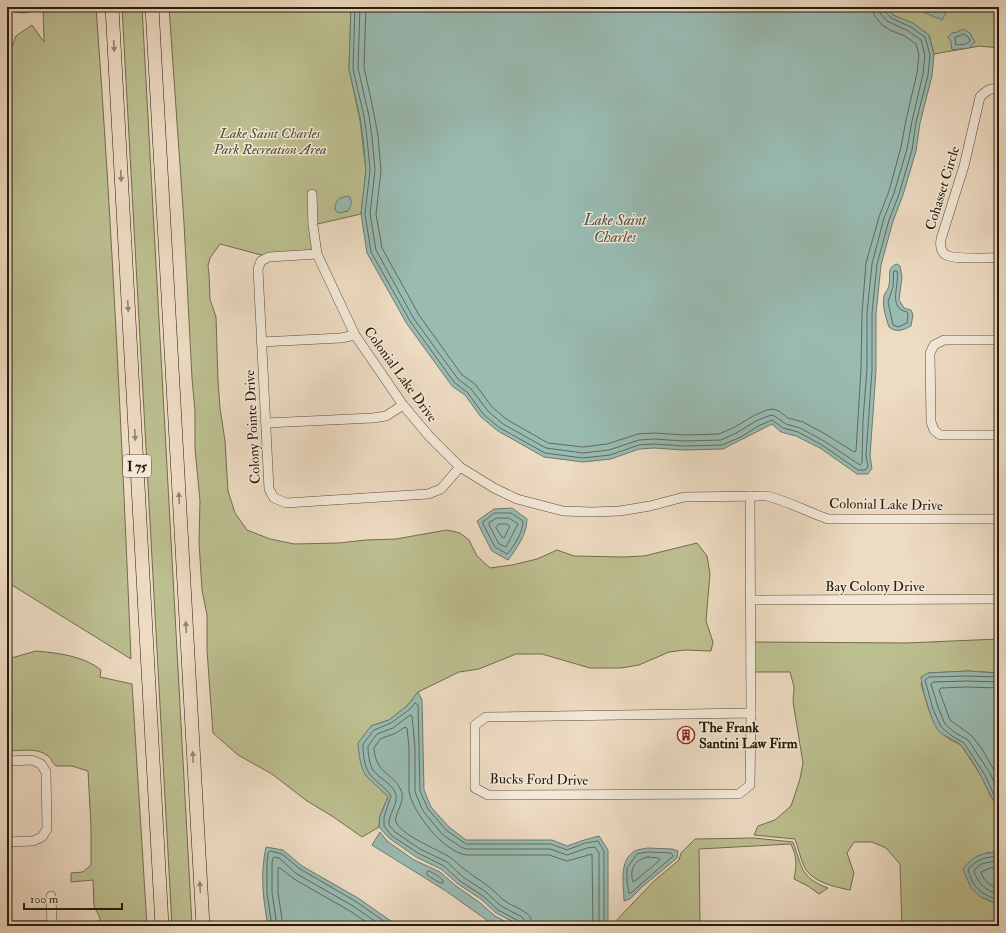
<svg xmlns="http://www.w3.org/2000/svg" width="1006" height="933" font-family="'IM FELL Double Pica',serif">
	<rect width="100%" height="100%" fill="#eddbc2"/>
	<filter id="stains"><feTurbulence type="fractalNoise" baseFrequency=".005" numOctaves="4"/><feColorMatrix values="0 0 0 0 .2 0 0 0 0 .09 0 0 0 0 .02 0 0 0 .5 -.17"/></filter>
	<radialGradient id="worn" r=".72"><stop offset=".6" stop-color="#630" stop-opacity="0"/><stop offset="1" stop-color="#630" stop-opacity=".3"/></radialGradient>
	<g fill="#bcbf90" stroke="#726c4e">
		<path d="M43,7H96C112,224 122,441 131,659L7,582V59L16,36L32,25L44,42Z"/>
		<polygon points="122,7 142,7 192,926 172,926"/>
		<polygon points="169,7 351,7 349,69 360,120 366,170 361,214 313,225 317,254 269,257 220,244 210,258 208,266 209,274 210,299 216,317 218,381 220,408 225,441 228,491 235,513 247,530 270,539 294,544 339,543 366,540 396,539 447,530 460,533 469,540 477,556 490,568 512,565 537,559 557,550 574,556 623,557 644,556 697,543 707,556 710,574 706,621 713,642 711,651 685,650 669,652 639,665 621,668 590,668 542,654 516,654 479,669 459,672 418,692 407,706 389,720 371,726 366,776 380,788 388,797 380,816 379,827 362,837 332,816 307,801 272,774 238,755 213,733 207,650 207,615 202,590 199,542 200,501 195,448 195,411 192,378 184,223"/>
		<polygon points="887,7 999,7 999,48 980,46 934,54 929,35 893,15"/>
		<path d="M999,639V673L967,671L928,673L921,684L929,710L938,730L949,739L961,745L982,777L990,795L999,809V852L986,853L981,897L999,905V926H902L900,864L886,848L872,842H854L847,853L854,873L850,890C835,887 811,882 804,866C800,857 798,847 795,839L754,835L758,826L775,820L791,806L800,779L803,763L793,702L794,687L790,672H752V642L906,643Z"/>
		<path d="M36,651C58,653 84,656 101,670L100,677L132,684L147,926H100V918L94,906L93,880L71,882V873L83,872L91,865V827L88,771L72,766H56C52,763 52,759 48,756C38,747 20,751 7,751V658L8,659Z"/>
		<path d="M754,838L793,842C802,866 800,878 828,888L819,894L808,886L794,879C797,864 797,858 791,844L699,849L700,926H611L654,881L679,860L681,853L695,839Z"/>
	</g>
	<g fill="#99bbb2" stroke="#6c7b70">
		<path d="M9,7H39C31,14 21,14 11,11Z"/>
		<polygon points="351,7 887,7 893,15 913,23 929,35 934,54 932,76 920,123 916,151 903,195 893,221 881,265 876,314 876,370 870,456 872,468 868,474 857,474 820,448 796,436 781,432 772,424 723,449 684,450 654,448 639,449 611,459 583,462 544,457 498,431 481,417 465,395 452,386 407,324 367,253 361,214 366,170 363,138 360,117 349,69"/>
		<polygon points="925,7 939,7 939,10 946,13 942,20 923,12"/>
		<polygon points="963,29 970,33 975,42 969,48 952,50 951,42 948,37 953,32 955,33"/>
		<path d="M349,196C353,202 351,206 348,211L339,213L335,210C335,200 339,197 349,196Z"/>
		<path d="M897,264L900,266L902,277L899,300L904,308L911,310L913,315L911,326C904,330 896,333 889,327C886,318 882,306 884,296C885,292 889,289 889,285C891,276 886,267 897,264Z"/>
		<path d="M512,508L527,519C527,534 517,548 508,560L492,551L482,532L477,521L494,509Z"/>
		<path d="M967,671L999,673V809C987,792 981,772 968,755C966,752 964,748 961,745C954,739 944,737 938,730C931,721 922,688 921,677L928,673Z"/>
		<path d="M418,692L422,700L424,790L431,807L449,827L466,840H552L567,846L584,840L599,836L608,850V926H521L496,913L481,899L458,884L441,869L416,857L389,838L379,827L380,816L388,797C381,789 374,784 367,777C360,769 359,754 358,743L371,726L389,720L407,706Z"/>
		<polygon points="380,832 387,841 414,860 440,872 456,886 479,902 495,916 514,926 495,926 446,891 372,845"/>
		<path d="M266,847L283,850L302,866L358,898L398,926H268C263,898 260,875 266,847Z"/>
		<path d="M648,848L672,849L678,851L677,858L642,887L630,899L624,901C624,886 618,860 635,851C638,849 644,849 648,848Z"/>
		<path d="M999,852V905L981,897L971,888L963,869C974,855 982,853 999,852Z"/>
	</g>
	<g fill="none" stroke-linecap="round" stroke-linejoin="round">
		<g stroke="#606a5f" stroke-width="1">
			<polyline points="355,7 353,69 364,116 367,138 370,170 365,214 371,252 410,321 454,382 467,392 484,415 500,428 545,453 583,458 610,455 639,445 654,444 684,446 722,445 741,437 758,426 772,420 783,428 798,432 822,445 858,470 865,470 868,467 866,455 872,370 872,313 877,264 889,220 899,194 912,150 916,122 928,75 930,55 925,37 911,27 891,18 885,11 884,7"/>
			<polyline points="360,7 358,68 369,116 372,137 375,170 370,214 376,250 414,319 458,379 471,389 488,411 503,424 546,448 583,453 609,450 639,440 654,439 684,441 721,440 738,432 756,421 768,416 773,415 786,424 800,428 824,441 860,465 862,463 863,420 867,369 867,313 872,264 884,218 894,193 907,149 912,121 923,74 925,55 921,40 908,31 887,21 880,13 879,7"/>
			<polyline points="366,7 364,67 374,114 378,136 381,171 376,214 382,248 419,315 462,375 475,384 492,407 506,419 548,443 583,447 607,444 638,434 654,433 684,435 719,434 735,427 753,416 767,410 773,409 779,411 788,418 803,422 827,435 854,452 856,451 861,369 862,313 866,263 879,217 889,191 901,147 906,120 917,73 919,55 916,44 905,36 890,30 882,25 874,15 873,7"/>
			<polygon points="964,34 969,38 970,41 966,44 956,45 955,38"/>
			<path d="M894,271H897C900,285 887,308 907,312L908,315L907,323L898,327L893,325L888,302L893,287Z"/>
			<path d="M495,513H511L523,521C523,532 514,547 507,554L495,547L483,524V522Z"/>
			<polygon points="497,518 509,518 518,524 506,547 499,544 489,525 489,523"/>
			<polygon points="499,524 507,524 510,526 504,538 502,537 496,528"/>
			<polyline points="999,677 967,676 929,677 925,680 933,709 941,727 952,736 964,743 985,775 993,793 999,802"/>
			<polyline points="999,682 967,681 933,682 931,684 938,707 945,724 954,732 968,740 990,773 999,793"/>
			<polyline points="999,688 967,687 941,688 939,690 950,720 972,736 982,749 999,779"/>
			<polygon points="648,852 671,853 673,856 631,893 629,893 627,881 627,868 637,854"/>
			<path d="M999,856C987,857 975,859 968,870C975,891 980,892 999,901"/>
			<path d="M648,857L659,858L660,860L635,881L633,882C629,869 635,859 648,857Z"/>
			<path d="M999,861C990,862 979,862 974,871C979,886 985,889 999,895"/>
			<path d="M999,867L990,868L981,872C984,882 990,885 999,889"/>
			<polygon points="429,871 438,876 443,880 443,883 440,883 427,875 427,872"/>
			<polyline points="272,926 267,893 267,863 268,853 270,851 282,854 300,869 355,901 391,926"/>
			<polyline points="277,926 272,893 272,863 273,858 274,857 279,858 297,874 353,906 382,926"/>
			<polyline points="283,926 278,892 278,869 279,867 294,879 350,911 372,926"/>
			<path d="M521,926L519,921L498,910L483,896L460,881L444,866L418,853L392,836L384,826V817L391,796C385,786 374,781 369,773C364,765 363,754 363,744L374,730L391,723L410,709L415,703L418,705L420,791L428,809L446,830L466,844H551L567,850L585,843L598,841L604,851V926"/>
			<path d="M526,926L525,921L522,917L501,906L486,892L463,877L447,862L420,849L395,832L389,825C388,815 398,804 396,795C393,783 379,779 373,770C369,763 368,754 368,746L377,734L393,728L410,715L412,716L415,748V792L423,811L443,835L461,847L466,849H550L567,855L587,848L595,847L599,853V926"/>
			<path d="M532,926C532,921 531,916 526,913C520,908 512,906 505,901C499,897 495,891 489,887C482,881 474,877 467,871C460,867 455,860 448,856C434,848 406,837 397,824C391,817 407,802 401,790C391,771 376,774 374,748L380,739L396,733L405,727L407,728L409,748V791C412,812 444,852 466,855H549L567,861L592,854L593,926"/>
		</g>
		<defs>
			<g id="minor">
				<path d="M999,89C991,87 986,91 980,97L964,166L941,239C940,245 940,251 946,255C955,260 988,257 999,258"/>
				<path d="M312,194L313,225L317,254L355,335L403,405L429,436L460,467L494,488L517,499L563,511L592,512L620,511L650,506L684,497L767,496C788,501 807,512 828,519H999"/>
				<polyline points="317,254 269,257 261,261 258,269 269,489 274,498 286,503 428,494 441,489 460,467"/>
				<polyline points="999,340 944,340 934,345 930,353 931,422 934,430 940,435 999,435"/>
				<polyline points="261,342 341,338 355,335"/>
				<polyline points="266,423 373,418 386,416 403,405"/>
				<polyline points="750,496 751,713"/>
				<polyline points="750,600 999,599"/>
				<polygon points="751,713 750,785 739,794 488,795 475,788 475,725 486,717"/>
				<polyline points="7,761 32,760 41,764 46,772 47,829 42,837 33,841 7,842"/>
				<polyline points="51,896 52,926"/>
				<polyline points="7,925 52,925"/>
			</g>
			<g id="highway">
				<polyline points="112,7 162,926"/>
				<polyline points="152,7 203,926"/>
			</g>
		</defs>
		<use href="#minor" stroke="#594a3a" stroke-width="10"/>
		<use href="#highway" stroke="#281a0c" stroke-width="14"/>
		<use href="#minor" stroke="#f3e8d7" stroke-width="9"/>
		<use href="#highway" stroke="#eddbc2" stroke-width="13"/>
	</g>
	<defs><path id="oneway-solid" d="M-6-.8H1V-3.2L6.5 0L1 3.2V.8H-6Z"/></defs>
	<g fill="#948470">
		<use href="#oneway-solid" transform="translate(114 46) rotate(87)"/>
		<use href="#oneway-solid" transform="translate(121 176) rotate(87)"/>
		<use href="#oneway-solid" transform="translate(128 306) rotate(87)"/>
		<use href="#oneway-solid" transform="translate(135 435) rotate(87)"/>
		<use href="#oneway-solid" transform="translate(179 498) rotate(-93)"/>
		<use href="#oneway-solid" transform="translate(186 627) rotate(-93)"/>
		<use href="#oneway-solid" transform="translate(193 757) rotate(-93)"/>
		<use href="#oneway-solid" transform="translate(200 887) rotate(-93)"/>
	</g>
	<defs>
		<symbol id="building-ring" viewBox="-11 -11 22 22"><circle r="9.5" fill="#f3e8d7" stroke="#8f2418" stroke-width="1.5"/><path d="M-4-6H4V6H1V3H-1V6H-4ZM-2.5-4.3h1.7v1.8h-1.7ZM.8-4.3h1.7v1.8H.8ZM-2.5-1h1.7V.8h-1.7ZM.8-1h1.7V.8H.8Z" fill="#8f2418"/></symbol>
	</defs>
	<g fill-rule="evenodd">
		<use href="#building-ring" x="676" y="725" width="20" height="20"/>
	</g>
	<g text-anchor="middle" stroke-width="3" stroke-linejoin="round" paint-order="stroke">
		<rect fill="#f3e8d7" stroke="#655849" stroke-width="1" x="123" y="455" width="28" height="22" rx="3"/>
		<g font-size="13" font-weight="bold" fill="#281a0c">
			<text x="137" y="471">I 75</text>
		</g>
		<g font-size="14" font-style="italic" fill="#544c34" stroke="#f3e8d7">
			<text x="270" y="138">Lake Saint Charles<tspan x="270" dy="16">Park Recreation Area</tspan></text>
		</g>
		<g font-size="14" fill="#281a0c" stroke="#f3e8d7">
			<text transform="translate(942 188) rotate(-73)" y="5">Cohasset Circle</text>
			<text transform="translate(401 374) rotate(54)" y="5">Colonial Lake Drive</text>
			<text transform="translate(252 427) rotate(-93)" y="5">Colony Pointe Drive</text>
			<text transform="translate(886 504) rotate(1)" y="5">Colonial Lake Drive</text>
			<text x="875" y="591">Bay Colony Drive</text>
			<text transform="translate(539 779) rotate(1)" y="5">Bucks Ford Drive</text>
		</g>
		<g font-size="14" font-weight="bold" fill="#281a0c" stroke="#f3e8d7" text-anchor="start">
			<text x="699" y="732">The Frank<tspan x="699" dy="16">Santini Law Firm</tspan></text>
		</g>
		<g font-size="15" font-style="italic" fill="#505246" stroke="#f3e8d7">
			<text x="615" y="225">Lake Saint<tspan x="615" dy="17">Charles</tspan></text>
		</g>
	</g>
	<rect width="1006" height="933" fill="none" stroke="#eddbc2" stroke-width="24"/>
	<rect x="8" y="8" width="990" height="917" fill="none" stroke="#281a0c" stroke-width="2"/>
	<rect x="12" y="12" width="982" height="909" fill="none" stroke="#281a0c"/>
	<path d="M24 903v6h98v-6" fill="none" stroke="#281a0c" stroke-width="2"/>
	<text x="30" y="903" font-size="12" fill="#281a0c" stroke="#f3e8d7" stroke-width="3" paint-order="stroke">100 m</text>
	<rect width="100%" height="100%" filter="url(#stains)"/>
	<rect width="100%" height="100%" fill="url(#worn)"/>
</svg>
